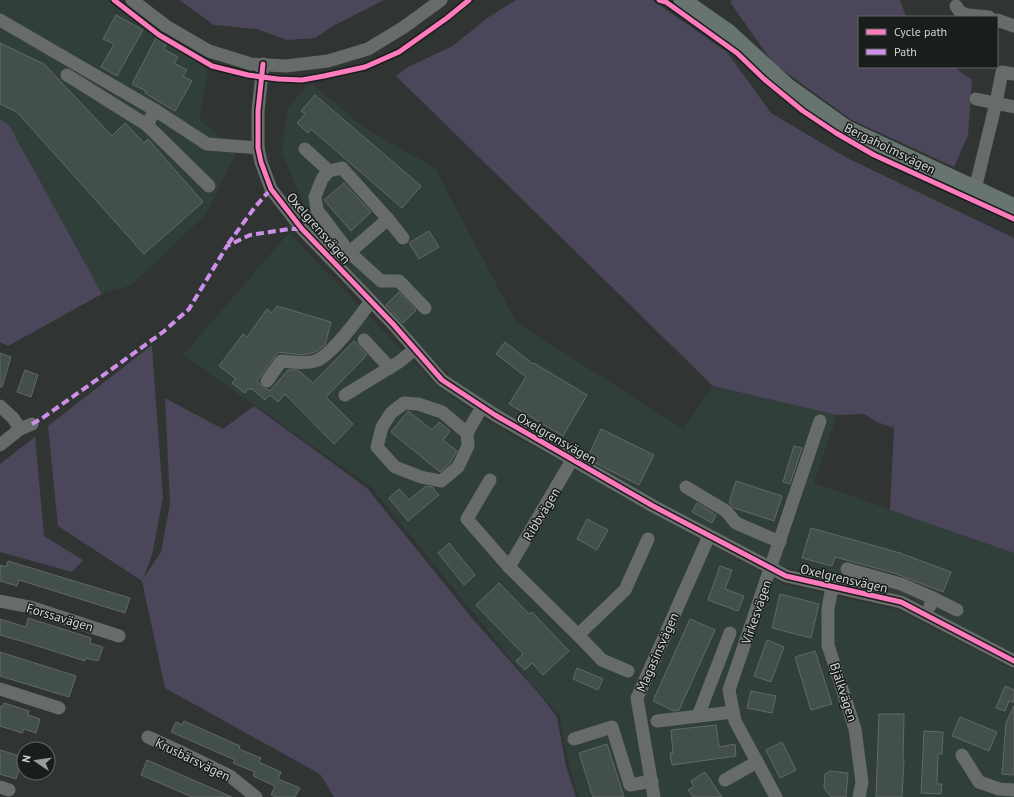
<svg xmlns="http://www.w3.org/2000/svg" width="1014" height="797" font-family="'PT Sans',sans-serif">
	<rect width="100%" height="100%" fill="#303533"/>
	<g fill="#303f3a">
		<polygon points="0,0 118,0 208,71 199,119 237,151 206,214 131,285 102,294 9,125 0,119"/>
		<polygon points="308,85 314,85 366,129 435,168 516,322 683,429 713,386 837,415 814,483 1014,553 1014,655 907,596 781,566 606,475 526,430 451,377 347,270 313,226 282,153 287,109"/>
		<polygon points="289,233 437,386 489,422 783,584 898,610 1014,670 1014,797 579,797 569,766 559,715 520,670 370,486 183,355"/>
	</g>
	<g fill="#4c465a">
		<polygon points="179,0 384,0 333,26 315,38 287,40 257,29 214,25"/>
		<polygon points="516,0 652,0 727,52 771,113 845,157 1014,238 1014,553 890,510 894,428 877,422 864,414 837,415 713,386 396,76 408,67 453,46 487,18"/>
		<polygon points="732,0 900,0 906,17 859,17 859,67 954,67 972,80 968,135 954,167 852,120 773,63 730,2"/>
		<polygon points="0,119 9,125 102,294 8,346 0,342"/>
		<polygon points="152,345 153,362 163,497 152,555 143,579 161,552 170,504 165,398 223,429 254,406 367,488 472,618 542,697 557,717 566,766 576,797 334,797 320,774 165,688 142,581 58,526 48,426"/>
		<polygon points="35,437 44,536 83,560 72,572 0,552 0,464"/>
	</g>
	<g fill="#424f4b" stroke="#636866">
		<polygon points="116,15 143,30 117,76 101,67 114,44 103,39"/>
		<polygon points="157,36 167,42 164,49 178,57 174,63 187,70 183,76 192,81 175,111 145,93 146,91 132,84"/>
		<polygon points="0,43 44,64 112,136 125,123 144,143 148,139 203,202 144,254 17,112 0,104"/>
		<polygon points="315,95 421,186 402,208 311,129 308,133 297,123 305,114 301,111"/>
		<polygon points="344,183 371,212 351,231 324,200"/>
		<polygon points="429,231 439,247 419,259 409,243"/>
		<polygon points="399,292 416,310 403,323 386,305"/>
		<polygon points="277,306 331,322 325,345 317,351 312,353 302,355 285,353 279,352 275,356 257,381 263,388 267,389 270,391 288,370 298,370 313,383 354,341 367,355 326,397 353,424 334,444 285,394 278,402 270,395 265,400 251,388 250,390 248,388 245,393 232,383 236,379 219,366 243,334 247,337 267,309 272,313"/>
		<polygon points="505,342 533,364 534,363 587,395 563,436 509,404 526,377 496,354"/>
		<polygon points="0,353 11,357 2,387 0,387"/>
		<polygon points="25,370 38,375 31,397 17,392"/>
		<polygon points="408,411 432,430 439,422 450,431 443,440 457,451 450,463 440,472 391,432"/>
		<polygon points="601,429 654,455 639,485 587,459"/>
		<polygon points="794,446 802,448 790,484 783,482"/>
		<polygon points="736,481 782,496 774,521 734,508 729,503"/>
		<polygon points="426,486 432,487 439,495 408,521 389,498 399,489 409,500"/>
		<polygon points="697,503 716,515 712,523 692,512"/>
		<polygon points="587,519 608,530 597,550 577,539"/>
		<polygon points="811,528 900,553 951,572 943,592 894,573 835,557 832,566 802,558"/>
		<polygon points="449,543 475,575 464,585 438,553"/>
		<polygon points="8,561 130,598 125,613 19,580 17,586 0,581 0,565 6,567"/>
		<polygon points="720,566 732,570 725,589 744,596 738,611 708,600"/>
		<polygon points="499,583 529,614 532,612 569,651 543,675 532,663 525,670 516,661 523,654 476,605"/>
		<polygon points="780,594 819,604 811,638 772,628"/>
		<polygon points="28,618 91,638 90,643 103,647 98,661 85,658 85,661 28,643 0,635 0,619 26,627"/>
		<polygon points="690,619 715,630 679,710 674,711 653,701"/>
		<polygon points="767,640 784,647 771,682 754,676"/>
		<polygon points="815,651 832,704 811,710 795,657"/>
		<polygon points="0,652 76,676 69,697 0,676"/>
		<polygon points="577,668 603,679 598,690 573,679"/>
		<polygon points="1005,686 1014,690 1014,702 1009,701 1005,711 996,708"/>
		<polygon points="751,691 776,696 772,713 747,708"/>
		<polygon points="4,703 29,711 28,715 40,719 36,733 24,729 22,733 0,726 0,706 2,707"/>
		<polygon points="1014,706 1014,775 1002,774 1006,723"/>
		<polygon points="879,714 904,714 903,760 904,760 902,797 876,797"/>
		<polygon points="960,717 997,732 989,751 952,736"/>
		<polygon points="184,721 240,746 239,749 261,758 259,762 281,772 278,779 300,788 295,797 276,797 271,795 275,786 253,776 255,772 233,763 235,760 171,732 176,722 182,725"/>
		<polygon points="716,725 719,747 735,744 736,756 672,765 670,753 673,753 671,730"/>
		<polygon points="924,731 943,732 942,754 938,754 937,784 942,784 941,794 921,793"/>
		<polygon points="782,742 796,770 780,778 766,750"/>
		<polygon points="607,744 624,797 593,797 579,753"/>
		<polygon points="0,750 23,757 16,779 0,774"/>
		<polygon points="147,760 232,797 192,797 141,775"/>
		<polygon points="830,771 848,773 846,797 831,797 824,788 825,774"/>
		<polygon points="705,772 722,797 693,797 688,790 694,786 691,781"/>
	</g>
	<g fill="none" stroke-linecap="round" stroke-linejoin="round">
		<g stroke="#676b69" stroke-width="13">
			<polyline points="132,0 166,26 209,51 251,64 286,66 328,61 368,49 404,27 441,0"/>
			<polyline points="956,6 960,12 968,15 989,17"/>
			<polyline points="0,20 155,110 207,144 258,148"/>
			<polyline points="997,20 1014,26"/>
			<polyline points="263,64 258,111 258,148 261,162 271,189 302,229 393,324 442,380 495,415 653,506 786,576 901,602 1014,661"/>
			<polyline points="67,75 147,125"/>
			<polyline points="976,99 1014,107"/>
			<polyline points="155,110 147,125 209,186"/>
			<polyline points="305,149 329,171 322,179 315,197 317,210 349,252 381,281 399,281 425,308"/>
			<polyline points="329,171 342,168 388,219"/>
			<polyline points="975,189 996,103 1002,72 1013,74"/>
			<polyline points="343,258 388,219 403,238"/>
			<polyline points="364,340 390,368"/>
			<path d="M267,381L281,361C292,362 304,364 315,361C331,357 360,316 371,301"/>
			<polyline points="345,395 399,362 415,349"/>
			<polyline points="0,406 13,418 20,429"/>
			<polyline points="467,433 468,446 458,467 441,481 421,477 395,467 377,447 382,427 391,413 404,403 418,404 442,412 467,433 482,407"/>
			<polyline points="0,445 20,429 32,424"/>
			<polyline points="490,480 467,519 509,567 578,635 625,590 648,539"/>
			<polyline points="686,487 726,511 736,523 780,542"/>
			<polyline points="509,567 572,460"/>
			<polyline points="847,569 901,584 933,598"/>
			<polyline points="832,587 828,609 828,645 855,729 862,782 859,797"/>
			<polyline points="0,601 30,607 119,636"/>
			<polyline points="930,606 933,598 957,610"/>
			<polyline points="578,635 602,660 628,671"/>
			<polyline points="0,689 59,708"/>
			<polyline points="698,716 730,633"/>
			<polyline points="657,721 733,712"/>
			<polyline points="148,737 185,754 230,776 256,797"/>
			<polyline points="574,739 612,727 630,785 652,781"/>
			<polyline points="962,755 979,782 999,789 1014,790"/>
			<polyline points="725,780 757,762"/>
			<polyline points="0,787 9,790"/>
			<polyline points="654,797 637,698 709,536"/>
			<polyline points="776,797 735,721 729,690 820,421"/>
		</g>
		<polyline stroke="#687470" stroke-width="17" points="682,0 728,32 788,87 847,129 1014,207"/>
		<g stroke="#ce8fe9" stroke-width="4" stroke-dasharray="8 4" stroke-linecap="butt">
			<polyline points="228,244 255,207 271,189"/>
			<polyline points="32,424 41,419 112,369 163,332 189,309 227,246 250,235 289,229 302,229"/>
		</g>
		<defs>
			<g id="cycleway">
				<polyline points="114,0 159,35 212,66 248,75 262,77 278,79 302,80 324,76 365,67 399,52 447,18 469,0"/>
				<polyline points="659,0 666,2 737,53 764,79 803,111 836,133 874,155 1014,219"/>
				<polyline points="263,64 258,111 258,148 261,162 271,189 302,229 393,324 442,380 495,415 653,506 786,576 901,602 1014,661"/>
			</g>
		</defs>
		<use href="#cycleway" stroke="#191d1c" stroke-width="8"/>
		<use href="#cycleway" stroke="#fd7abc" stroke-width="5"/>
	</g>
	<g text-anchor="middle" stroke-width="3" stroke-linejoin="round" paint-order="stroke">
		<g font-size="13" fill="#d0d6d4" stroke="#191d1c">
			<text transform="translate(890 148) rotate(26)" y="5">Bergaholmsvägen</text>
			<text transform="translate(319 228) rotate(49)" y="5">Oxelgrensvägen</text>
			<text transform="translate(557 438) rotate(30)" y="5">Oxelgrensvägen</text>
			<text transform="translate(541 514) rotate(-59)" y="5">Ribbvägen</text>
			<text transform="translate(844 578) rotate(13)" y="5">Oxelgrensvägen</text>
			<text transform="translate(756 612) rotate(-71)" y="5">Virkesvägen</text>
			<text transform="translate(60 617) rotate(17)" y="5">Forssavägen</text>
			<text transform="translate(657 652) rotate(-66)" y="5">Magasinsvägen</text>
			<text transform="translate(844 692) rotate(72)" y="5">Bjälkvägen</text>
			<text transform="translate(193 759) rotate(26)" y="5">Krusbärsvägen</text>
		</g>
	</g>
	<rect x="858" y="16" width="140" height="52" fill="#191d1c" stroke="#626766"/>
	<rect x="866" y="29" width="20" height="6" fill="#fd7abc" stroke="#626766"/>
	<text x="894" y="36" font-size="12" fill="#d0d6d4">Cycle path</text>
	<rect x="866" y="49" width="20" height="6" fill="#ce8fe9" stroke="#626766"/>
	<text x="894" y="56" font-size="12" fill="#d0d6d4">Path</text>
	<g transform="translate(36 761) rotate(283)"><circle r="19" fill="#191d1c" stroke="#626766"/>
	<path d="M0-3L7 15L0 10L-7 15Z" fill="#989e9c"/>
	<text y="-6" font-size="11" font-weight="bold" text-anchor="middle" fill="#d0d6d4">N</text>
	</g>
</svg>
